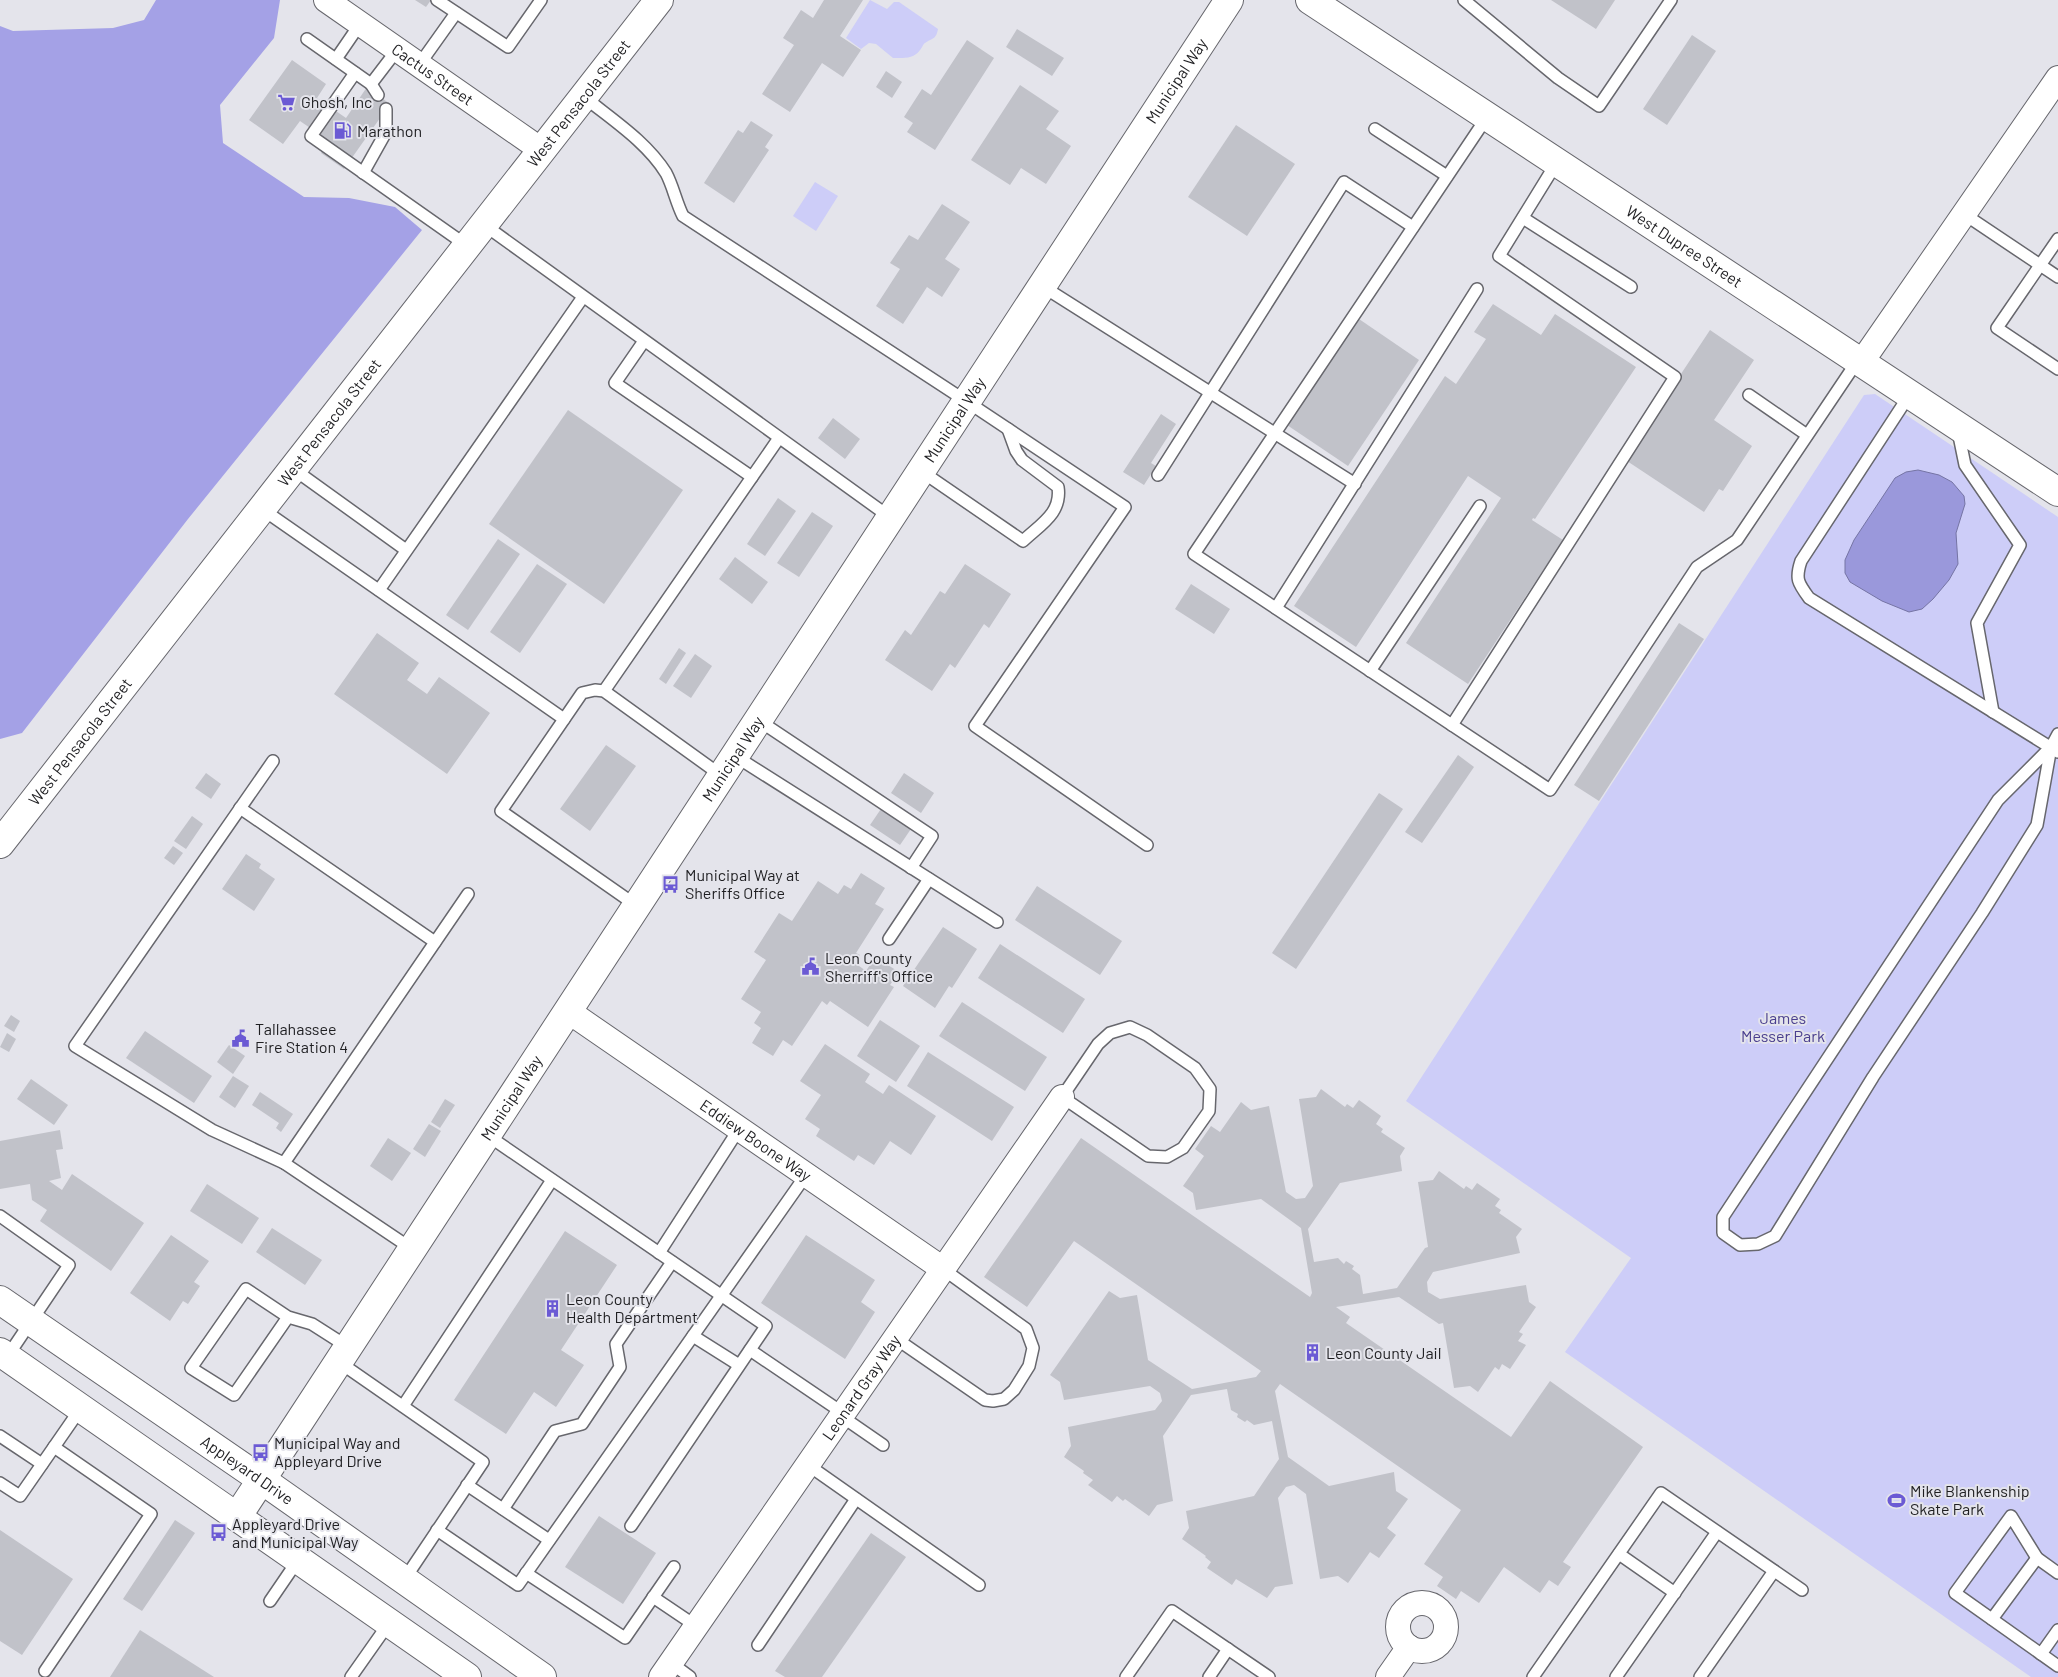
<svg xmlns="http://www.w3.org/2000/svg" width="2058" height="1677" font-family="Barlow,sans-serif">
	<rect width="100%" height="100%" fill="#e4e4eb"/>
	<g fill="#cdcdf8">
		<path d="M870,0L887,9L894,2H899L938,29C936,40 932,38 925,43C923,44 922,48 920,50C914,59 904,58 893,58L876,44L869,43L861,49L846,38Z"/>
		<polygon points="815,182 838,196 816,231 793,216"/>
		<polygon points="1875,394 2058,517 2058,1677 2031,1677 1565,1352 1631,1258 1406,1101 1864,395"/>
	</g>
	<polygon fill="#a4a1e6" points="156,0 280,0 274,38 220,105 223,143 304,197 349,198 395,207 422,230 188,519 22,733 0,739 0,26 13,31 113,28 144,20"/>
	<polygon fill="#9a98db" stroke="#7574a4" points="1918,470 1939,475 1952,482 1964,496 1965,504 1956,533 1958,564 1949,580 1933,599 1922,609 1909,612 1882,601 1850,582 1845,573 1845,560 1854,540 1895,478 1906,472"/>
	<g fill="#c1c2c9">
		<polygon points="415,0 431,0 426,7"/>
		<polygon points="824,0 863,0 840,36 861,50 843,77 822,63 790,112 762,94 794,45 783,38 801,10 813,18"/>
		<polygon points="1551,0 1615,0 1596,29"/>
		<polygon points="1017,29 1064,58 1052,76 1006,47"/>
		<polygon points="1692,35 1716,51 1667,125 1643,109"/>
		<polygon points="967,40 994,58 935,150 907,132 913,123 904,117 922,89 931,95"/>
		<polygon points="292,60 326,84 317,98 346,118 367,87 390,104 344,169 321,153 329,141 300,121 283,144 249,120"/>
		<polygon points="886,71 902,82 892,98 876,87"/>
		<polygon points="1020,85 1059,111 1046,129 1071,146 1046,184 1021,168 1010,185 971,160"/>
		<polygon points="751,121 773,135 765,147 769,150 734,203 704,183 738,130 743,133"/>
		<polygon points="1236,125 1295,164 1247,236 1188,197"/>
		<polygon points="942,204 970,222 945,259 960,269 942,297 927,287 903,324 876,306 900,269 890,263 909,235 918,240"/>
		<polygon points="1493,304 1541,335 1555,314 1636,367 1535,519 1533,518 1532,520 1563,540 1468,684 1406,643 1501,498 1468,476 1356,647 1294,606 1445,376 1456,384 1486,339 1474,332"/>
		<polygon points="1359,319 1419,360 1348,466 1287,425"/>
		<polygon points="1710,330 1754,360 1714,420 1752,446 1723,491 1719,489 1704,512 1627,461 1640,436"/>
		<polygon points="568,410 683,490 604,604 489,524"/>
		<polygon points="1161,414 1176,424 1151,463 1156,466 1144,485 1123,472"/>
		<polygon points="833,418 860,439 845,459 818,438"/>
		<polygon points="778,498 796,511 765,556 747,544"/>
		<polygon points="812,512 833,526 799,577 777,563"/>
		<polygon points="498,539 520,554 468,630 446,615"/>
		<polygon points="735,557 768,582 752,604 719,579"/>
		<polygon points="537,564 567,584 520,653 490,632"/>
		<polygon points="965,564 1011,594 989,628 984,624 955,668 950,664 932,691 885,660 905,630 911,635 940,591 945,594"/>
		<polygon points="1191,584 1230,609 1214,634 1175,609"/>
		<polygon points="1679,623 1704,639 1599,801 1574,785"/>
		<polygon points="377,633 419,663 407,680 427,694 439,677 490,713 447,774 334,694"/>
		<polygon points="679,648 686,653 666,684 659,679"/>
		<polygon points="695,654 712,666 691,698 673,686"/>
		<polygon points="606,745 636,766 590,831 560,809"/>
		<polygon points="1458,755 1474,767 1422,843 1405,832"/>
		<polygon points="206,773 221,784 211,799 195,788"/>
		<polygon points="904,773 934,793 921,813 891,793"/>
		<polygon points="1379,793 1403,809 1296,969 1272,953"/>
		<polygon points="883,806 913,826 900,845 870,825"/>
		<polygon points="192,816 203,824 186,849 174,841"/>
		<polygon points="173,846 183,853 174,865 164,858"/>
		<polygon points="246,854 261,864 259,868 275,879 254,911 222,889"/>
		<polygon points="861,873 885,888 875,904 884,909 856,953 860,955 855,963 866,971 875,957 899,972 890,985 894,987 868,1027 830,1001 827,1005 822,1001 792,1046 783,1040 773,1056 752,1043 761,1028 754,1023 761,1012 741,999 766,960 754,952 779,913 792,921 818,881 838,894 844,885 851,889"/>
		<polygon points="1037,886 1122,941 1100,975 1015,920"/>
		<polygon points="943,927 977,949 952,988 949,986 935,1008 903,986"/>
		<polygon points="1000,944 1085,999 1063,1033 978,978"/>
		<polygon points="962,1002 1047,1057 1025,1091 939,1036"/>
		<polygon points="11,1015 20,1021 14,1032 4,1026"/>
		<polygon points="880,1020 920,1046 896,1082 857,1056"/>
		<polygon points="145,1031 212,1076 194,1103 126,1058"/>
		<polygon points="7,1033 16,1039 9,1052 0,1047"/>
		<polygon points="825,1044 870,1074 865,1082 883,1094 889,1085 936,1116 911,1155 890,1141 874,1165 858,1155 854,1161 816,1136 820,1129 805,1119 821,1095 800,1081"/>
		<polygon points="229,1045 245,1056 233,1074 217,1062"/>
		<polygon points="928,1052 1014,1107 992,1141 907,1086"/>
		<polygon points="233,1076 249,1086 235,1108 219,1097"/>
		<polygon points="31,1079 68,1105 54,1125 17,1099"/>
		<polygon points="1321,1089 1345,1107 1347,1104 1353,1108 1359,1100 1381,1116 1376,1124 1383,1129 1381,1132 1405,1148 1400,1156 1402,1171 1340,1183 1308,1229 1314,1262 1338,1258 1344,1264 1346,1261 1354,1266 1352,1269 1360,1275 1363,1294 1397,1288 1425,1248 1428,1247 1418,1182 1433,1180 1439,1171 1464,1189 1466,1186 1472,1190 1477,1183 1500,1199 1495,1206 1501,1210 1499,1213 1522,1229 1516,1237 1520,1253 1433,1272 1427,1282 1428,1292 1440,1299 1526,1285 1529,1302 1536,1307 1519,1332 1523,1334 1518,1341 1526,1345 1510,1369 1502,1364 1499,1370 1495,1367 1478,1392 1470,1386 1454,1388 1443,1323 1439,1324 1399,1297 1336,1307 1350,1317 1346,1323 1511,1437 1550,1381 1643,1447 1563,1562 1571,1567 1558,1586 1549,1580 1540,1593 1504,1567 1479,1603 1461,1591 1456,1599 1437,1586 1443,1577 1424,1564 1461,1510 1280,1384 1275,1391 1288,1457 1329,1486 1394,1472 1396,1491 1408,1499 1387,1528 1396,1535 1379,1558 1370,1552 1348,1583 1338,1576 1320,1579 1306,1494 1294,1485 1286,1487 1278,1498 1293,1584 1275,1587 1267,1598 1236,1579 1232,1585 1207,1568 1211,1562 1205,1557 1206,1556 1182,1539 1189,1528 1186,1511 1254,1496 1279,1459 1272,1421 1254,1425 1247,1420 1245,1422 1237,1417 1238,1414 1231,1410 1227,1389 1191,1395 1163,1436 1173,1501 1157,1505 1149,1516 1125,1499 1123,1501 1117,1496 1112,1502 1088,1485 1093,1480 1083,1473 1084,1471 1064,1457 1071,1446 1068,1427 1155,1410 1162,1401 1160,1393 1150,1386 1064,1400 1060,1382 1050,1375 1109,1291 1120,1298 1137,1295 1148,1360 1192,1389 1256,1377 1261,1371 1074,1241 1027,1307 984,1277 1081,1138 1310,1297 1312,1293 1301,1228 1261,1199 1196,1210 1193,1193 1183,1186 1204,1156 1195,1149 1211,1126 1220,1132 1241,1102 1251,1110 1269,1106 1286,1192 1296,1199 1305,1198 1313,1186 1299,1099 1316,1097"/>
		<polygon points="260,1092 293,1114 281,1132 276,1128 279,1123 252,1105"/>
		<polygon points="445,1099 455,1105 440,1128 431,1122"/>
		<polygon points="429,1124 441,1131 425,1157 413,1149"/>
		<polygon points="60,1130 63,1149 56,1150 61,1178 49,1181 62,1190 72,1174 144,1223 111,1271 40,1221 47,1210 32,1200 30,1184 0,1189 0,1141"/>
		<polygon points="388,1138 411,1153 392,1181 370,1166"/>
		<polygon points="207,1184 259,1218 242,1244 190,1211"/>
		<polygon points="272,1228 322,1260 305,1285 256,1252"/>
		<polygon points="565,1231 617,1265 561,1350 584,1365 556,1407 534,1392 506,1434 454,1400"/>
		<polygon points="171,1235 209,1261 194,1282 200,1286 188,1304 183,1301 170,1321 130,1293"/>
		<polygon points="806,1235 875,1280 861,1302 875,1312 845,1359 761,1303"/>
		<polygon points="599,1516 656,1553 623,1604 565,1567"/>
		<polygon points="175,1520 195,1533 142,1611 123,1599"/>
		<polygon points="0,1530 73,1579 22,1655 0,1641"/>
		<polygon points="871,1533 906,1557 822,1677 785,1677 775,1671"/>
		<polygon points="140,1630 214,1677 110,1677"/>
	</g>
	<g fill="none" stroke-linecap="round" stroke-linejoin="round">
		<defs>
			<g id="lane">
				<polyline points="437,0 508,47 541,0"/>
				<polyline points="1464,0 1558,78 1599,106 1671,0"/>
				<polyline points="307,39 371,84 378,95"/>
				<polyline points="336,59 360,24"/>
				<polyline points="419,65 456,13"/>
				<polyline points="355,73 311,136 466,245"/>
				<polyline points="371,84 397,50"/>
				<path d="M583,96C611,119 646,141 666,173C673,186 676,202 683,216L966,401L1125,507L975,726L1147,845"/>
				<polyline points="1487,117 1194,554 1550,790 1697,567 1737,540 1858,360"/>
				<polyline points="1375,129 1447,176"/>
				<polyline points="363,173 386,132 386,109"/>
				<polyline points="1964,214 2058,277"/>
				<polyline points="1523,218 1631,287"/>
				<polyline points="483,224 891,518"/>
				<polyline points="2058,239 1997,328 2058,369"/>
				<polyline points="1042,286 1355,484"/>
				<polyline points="644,341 615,383 752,477"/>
				<path d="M1910,394L1801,561C1795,579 1798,583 1809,598L2058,752"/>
				<polyline points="1749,395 1807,435"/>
				<polyline points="1958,431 1965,465 2020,545 1977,623 1993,712"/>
				<polyline points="292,468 406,550"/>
				<path d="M921,471L1023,541C1041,524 1062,513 1058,487L1022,460L1016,451L1008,429"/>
				<polyline points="1158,475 1344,182 1413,227"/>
				<polyline points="262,509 564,719"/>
				<polyline points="379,590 583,297"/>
				<polyline points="1276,608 1477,289"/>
				<polyline points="1370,671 1480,506"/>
				<polyline points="604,691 779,438"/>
				<polyline points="758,720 932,836 911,868"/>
				<polyline points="1452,725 1675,377 1499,256 1557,162"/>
				<polyline points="2051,747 2037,825 1982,913 1873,1077 1775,1236 1758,1244 1740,1245 1723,1233 1723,1217 1998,800 2051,747 2058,734"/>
				<polyline points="735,756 997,922"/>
				<polyline points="273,761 75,1046 212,1130 284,1163 412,1249"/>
				<polyline points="240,808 435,942"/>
				<polyline points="637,906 501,811 582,693 595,690 604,691 722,776"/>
				<polyline points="889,939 929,879"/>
				<polygon points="1130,1027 1147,1035 1195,1068 1210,1089 1209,1111 1183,1148 1167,1157 1148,1156 1062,1097 1098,1044 1110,1033"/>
				<polyline points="487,1135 766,1326 631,1526"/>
				<polyline points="284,1163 468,894"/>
				<polyline points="0,1216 69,1265 7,1357"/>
				<polyline points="659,1253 739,1129"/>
				<polyline points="288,1317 234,1395 191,1368 246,1289 288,1317 312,1324 348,1347"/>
				<polyline points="693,1336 739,1365"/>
				<polyline points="895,1338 985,1400 993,1401 1004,1399 1014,1390 1029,1366 1033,1348 1026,1329 943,1269"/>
				<polyline points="750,1350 843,1413"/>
				<polyline points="339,1362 483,1462 404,1580"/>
				<polyline points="403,1406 552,1180"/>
				<polyline points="841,1416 883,1445"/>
				<polyline points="0,1436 42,1464"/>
				<polyline points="808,1465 979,1585"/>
				<polyline points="0,1483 20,1496 81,1408"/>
				<polyline points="467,1485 549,1540"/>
				<polyline points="503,1509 555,1431 582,1424 620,1367 616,1344 672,1262"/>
				<polyline points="437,1530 518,1585 806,1175"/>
				<polyline points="1619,1554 1675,1593"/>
				<polyline points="526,1573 625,1638 674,1567"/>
				<polyline points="2058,1573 2037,1558 2011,1516 1955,1593 2058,1666"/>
				<polyline points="653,1597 696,1626"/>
				<polyline points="270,1601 298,1560"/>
				<polyline points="1992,1619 2037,1558"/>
				<polyline points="758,1645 856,1499"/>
				<polyline points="2041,1654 2058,1630"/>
				<polyline points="671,1663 690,1677"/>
				<polyline points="45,1671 151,1514 54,1447"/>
				<polyline points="351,1677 389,1623"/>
				<polyline points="1126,1677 1172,1611 1269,1677"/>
				<polyline points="1209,1677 1228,1649"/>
				<polyline points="1533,1677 1661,1493 1802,1590"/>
				<polyline points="1616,1677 1717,1532"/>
				<polyline points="1700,1677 1774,1571"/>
			</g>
			<g id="street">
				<path id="s1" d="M326,0L540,149"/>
				<polyline points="1861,363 2058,78"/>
				<path id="s2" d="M568,1011L943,1269"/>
				<circle cx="1422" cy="1627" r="24"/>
				<path id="s3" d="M661,1677L1062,1097"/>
				<polyline points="1388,1677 1409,1647"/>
			</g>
			<g id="secondary">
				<path id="s4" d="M1310,0L2058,492"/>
				<path id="s5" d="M0,844L659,0"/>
				<path id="s6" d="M0,1300L262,1480L542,1677"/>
				<polyline points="0,1352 467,1677"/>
				<path id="s7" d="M237,1517L1229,0"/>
			</g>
		</defs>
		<use href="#lane" stroke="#67676d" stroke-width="14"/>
		<use href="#street" stroke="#67676d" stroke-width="26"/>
		<use href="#secondary" stroke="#67676d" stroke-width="30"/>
		<use href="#lane" stroke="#fff" stroke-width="11"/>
		<use href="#street" stroke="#fff" stroke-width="24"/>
		<use href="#secondary" stroke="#fff" stroke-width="28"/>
	</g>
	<defs>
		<symbol id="supermarket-bare" viewBox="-9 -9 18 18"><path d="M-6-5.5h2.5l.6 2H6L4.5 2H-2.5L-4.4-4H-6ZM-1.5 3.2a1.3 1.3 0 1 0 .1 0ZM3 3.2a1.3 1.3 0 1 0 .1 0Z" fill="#6b5ad4" stroke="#e4e4eb" stroke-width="2.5" paint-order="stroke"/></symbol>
		<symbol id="fuel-bare" viewBox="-9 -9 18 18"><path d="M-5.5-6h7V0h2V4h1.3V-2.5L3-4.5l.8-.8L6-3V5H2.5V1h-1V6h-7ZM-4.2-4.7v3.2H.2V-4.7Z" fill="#6b5ad4" stroke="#e4e4eb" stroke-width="2.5" paint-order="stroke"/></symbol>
		<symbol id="bus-bare" viewBox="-9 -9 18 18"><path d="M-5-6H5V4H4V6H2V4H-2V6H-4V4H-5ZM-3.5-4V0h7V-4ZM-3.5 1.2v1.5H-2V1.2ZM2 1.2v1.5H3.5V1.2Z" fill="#6b5ad4" stroke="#e4e4eb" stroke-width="2.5" paint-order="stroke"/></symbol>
		<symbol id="civic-bare" viewBox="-9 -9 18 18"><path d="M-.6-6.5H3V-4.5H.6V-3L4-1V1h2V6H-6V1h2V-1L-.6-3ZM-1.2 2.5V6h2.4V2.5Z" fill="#6b5ad4" stroke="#e4e4eb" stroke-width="2.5" paint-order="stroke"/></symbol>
		<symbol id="building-bare" viewBox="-9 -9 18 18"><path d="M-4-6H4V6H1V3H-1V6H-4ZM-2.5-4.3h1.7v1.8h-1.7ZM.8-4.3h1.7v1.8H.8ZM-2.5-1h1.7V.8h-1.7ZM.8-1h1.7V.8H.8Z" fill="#6b5ad4" stroke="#e4e4eb" stroke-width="2.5" paint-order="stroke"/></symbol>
		<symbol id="stadium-bare" viewBox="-9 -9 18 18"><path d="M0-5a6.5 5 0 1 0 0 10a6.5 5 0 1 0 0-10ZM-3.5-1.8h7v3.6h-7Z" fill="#6b5ad4" stroke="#e4e4eb" stroke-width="2.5" paint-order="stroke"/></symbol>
	</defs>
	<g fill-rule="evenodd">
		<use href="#supermarket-bare" x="274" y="90" width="25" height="25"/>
		<use href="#fuel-bare" x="330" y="118" width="25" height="25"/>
		<use href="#bus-bare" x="658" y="872" width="25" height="25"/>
		<use href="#civic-bare" x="798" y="954" width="25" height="25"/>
		<use href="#civic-bare" x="228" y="1026" width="25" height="25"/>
		<use href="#building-bare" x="540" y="1296" width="25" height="25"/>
		<use href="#building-bare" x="1300" y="1340" width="25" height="25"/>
		<use href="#bus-bare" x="248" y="1440" width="25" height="25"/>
		<use href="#stadium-bare" x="1884" y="1488" width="25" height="25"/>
		<use href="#bus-bare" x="206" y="1520" width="25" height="25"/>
	</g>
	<g text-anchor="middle" stroke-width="4" stroke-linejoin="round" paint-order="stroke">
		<g font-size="16" fill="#1f1f22" stroke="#e4e4eb">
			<text dy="6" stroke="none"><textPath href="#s1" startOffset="130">Cactus Street</textPath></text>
			<text dy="6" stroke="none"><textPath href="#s7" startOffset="1716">Municipal Way</textPath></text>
			<text dy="6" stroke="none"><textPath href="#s5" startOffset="940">West Pensacola Street</textPath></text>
			<text dy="6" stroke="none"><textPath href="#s4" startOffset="448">West Dupree Street</textPath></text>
			<text dy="6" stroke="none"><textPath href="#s7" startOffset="1311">Municipal Way</textPath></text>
			<text dy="6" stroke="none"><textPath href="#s5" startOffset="535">West Pensacola Street</textPath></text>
			<text dy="6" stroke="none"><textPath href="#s5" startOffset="130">West Pensacola Street</textPath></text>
			<text dy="6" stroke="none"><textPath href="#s7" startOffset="906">Municipal Way</textPath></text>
			<text dy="6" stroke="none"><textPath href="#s7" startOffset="501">Municipal Way</textPath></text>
			<text dy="6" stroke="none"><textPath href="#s2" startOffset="228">Eddiew Boone Way</textPath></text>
			<text dy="6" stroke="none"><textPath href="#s3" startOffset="352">Leonard Gray Way</textPath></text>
			<text dy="6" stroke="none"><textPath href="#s6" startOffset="300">Appleyard Drive</textPath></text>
		</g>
		<g font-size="16" fill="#1f1f22" stroke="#e4e4eb" text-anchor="start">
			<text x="301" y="108">Ghosh, Inc</text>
			<text x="357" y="137">Marathon</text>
			<text x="685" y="881">Municipal Way at<tspan x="685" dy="18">Sheriffs Office</tspan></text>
			<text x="825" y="964">Leon County<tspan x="825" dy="18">Sherriff's Office</tspan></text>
			<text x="255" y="1035">Tallahassee<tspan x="255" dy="18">Fire Station 4</tspan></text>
			<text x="566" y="1305">Leon County<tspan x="566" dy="18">Health Department</tspan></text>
			<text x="1326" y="1359">Leon County Jail</text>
			<text x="274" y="1449">Municipal Way and<tspan x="274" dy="18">Appleyard Drive</tspan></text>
			<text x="1910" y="1497">Mike Blankenship<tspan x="1910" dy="18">Skate Park</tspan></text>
			<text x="232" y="1530">Appleyard Drive<tspan x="232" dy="18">and Municipal Way</tspan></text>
		</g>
		<g font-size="16" fill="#493e8e" stroke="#e4e4eb">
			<text x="1783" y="1024">James<tspan x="1783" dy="18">Messer Park</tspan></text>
		</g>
	</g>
</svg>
